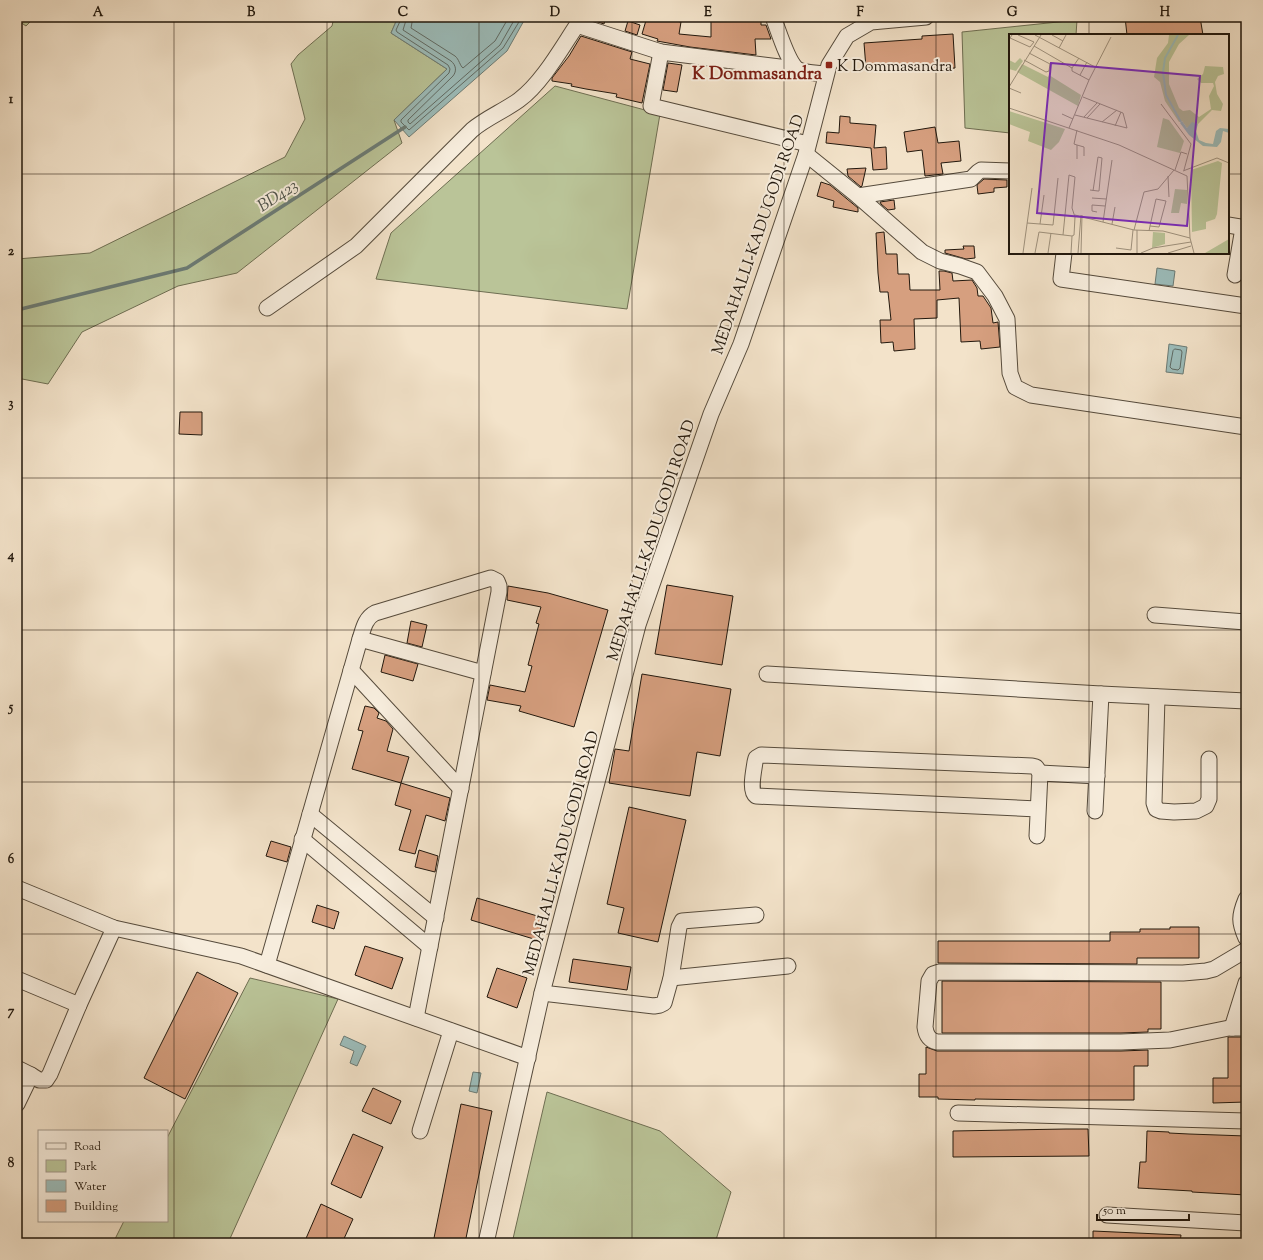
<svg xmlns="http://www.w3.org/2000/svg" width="1263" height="1260" font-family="'Sorts Mill Goudy',serif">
	<rect width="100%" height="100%" fill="#f3e3ca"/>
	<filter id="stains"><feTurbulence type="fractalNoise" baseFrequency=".005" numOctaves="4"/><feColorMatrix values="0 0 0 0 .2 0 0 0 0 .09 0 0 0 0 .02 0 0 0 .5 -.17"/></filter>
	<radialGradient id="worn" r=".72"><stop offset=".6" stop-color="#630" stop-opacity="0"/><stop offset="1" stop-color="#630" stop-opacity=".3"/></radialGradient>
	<g fill="#bac498" stroke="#6e6e52">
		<polygon points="17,17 35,17 26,26 17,20"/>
		<polygon points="334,17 398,17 391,33 447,69 394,120 402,143 237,273 178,286 82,332 48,384 17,378 17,259 90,253 285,157 305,119 291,64 298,55 332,26"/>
		<polygon points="1077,20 1076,35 1010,35 1010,133 965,128 962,32"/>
		<polygon points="555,86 660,114 627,309 376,279 391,233"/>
		<polygon points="250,978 338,999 228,1243 113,1243 124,1221 167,1221 167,1138"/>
		<polygon points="547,1092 660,1131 731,1192 715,1243 512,1243"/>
	</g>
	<g fill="#9cbdbb" stroke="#6b7b75">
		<polygon points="398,17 526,17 507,51 409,137 394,120 447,69 391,33"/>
		<polygon points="1157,268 1175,271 1173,286 1155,284"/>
		<polygon points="1169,344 1187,347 1183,374 1166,372"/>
		<polygon points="344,1036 366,1046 357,1066 350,1063 354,1051 340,1045"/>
		<polygon points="473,1072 481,1073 477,1093 469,1091"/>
	</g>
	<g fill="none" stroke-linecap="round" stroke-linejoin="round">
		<g stroke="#5f6a64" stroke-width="1">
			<polyline points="402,17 396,30 397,32 448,65 450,69 449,73 401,120 401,122 409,130 503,48 522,17"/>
			<path d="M407,17L403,30L451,61C456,65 457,71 453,76L408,120V122L410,124L500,45L516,17"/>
			<path d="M413,17L411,28L455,56C459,59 460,66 463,68L495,41L509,17"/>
			<polygon points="1175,349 1181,350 1182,352 1180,368 1178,370 1172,369 1170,367 1173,351"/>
		</g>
		<polyline stroke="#6b7b75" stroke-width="3.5" points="17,310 187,268 405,127"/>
	</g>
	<g fill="#d69f7f" stroke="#22180d">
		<polygon points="590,17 606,17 604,24 589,19"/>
		<polygon points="647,17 655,17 681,22 679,34 711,37 711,17 761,17 761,25 766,25 771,39 755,39 756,55 690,47 657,41 658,39 642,34"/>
		<polygon points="1125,17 1200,17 1203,35 1127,35"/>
		<polygon points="628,21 640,25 637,35 625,31"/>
		<polygon points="953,34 955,68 925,70 924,64 866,68 864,43 922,39 922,36"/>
		<polygon points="581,36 632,52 630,59 650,64 642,103 616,97 617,94 586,89 571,86 572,84 552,81 552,78 569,56"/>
		<polygon points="668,63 682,65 677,92 663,90"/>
		<polygon points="840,116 850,117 850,123 876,125 874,148 886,147 887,169 873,170 871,148 826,143 827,132 839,133"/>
		<polygon points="935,127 938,143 959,141 961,161 941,163 943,174 925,176 922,150 907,152 904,132"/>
		<polygon points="866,168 862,186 861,187 848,176 847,169"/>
		<polygon points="984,179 1007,180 1007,187 994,188 994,192 978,194 977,185"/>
		<polygon points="821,182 830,185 858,208 858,212 833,207 834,201 817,196"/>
		<polygon points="894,200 895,209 888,210 881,204 880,202"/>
		<polygon points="884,232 886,254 897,254 898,274 909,274 910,290 940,290 939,271 944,271 952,273 953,281 972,280 977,288 978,296 983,296 991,308 993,323 998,322 1000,347 981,349 980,341 961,342 959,298 937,300 937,318 914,319 915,349 894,351 893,342 881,343 880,320 891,320 888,292 880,292 878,273 876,233"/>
		<polygon points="963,246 974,246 975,258 966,259 945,253 945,250 964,249"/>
		<polygon points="180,412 202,412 202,435 179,434"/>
		<polygon points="667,585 733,596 722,665 655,654"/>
		<polygon points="508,586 548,593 608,610 574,727 519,711 521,706 487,700 490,685 525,692 532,666 528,665 539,624 536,623 541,607 507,600"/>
		<polygon points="411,621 427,625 422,647 407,643"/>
		<polygon points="385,655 418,664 413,681 381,672"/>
		<polygon points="642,674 731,689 720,756 697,752 690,796 609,783 615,749 629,751"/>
		<polygon points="365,706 374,708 379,713 377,718 386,721 393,729 387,751 409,757 401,783 352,769 363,731 358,730"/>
		<polygon points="401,783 450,798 445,821 426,815 415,854 399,850 411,810 395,805"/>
		<polygon points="629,807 686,820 658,942 618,933 624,908 607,904"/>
		<polygon points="271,841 291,847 287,862 266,856"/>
		<polygon points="419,850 438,856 435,872 415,867"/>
		<polygon points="477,898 544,918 537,940 471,920"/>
		<polygon points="317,905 339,912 334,929 312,922"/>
		<polygon points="1170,927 1199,927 1199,958 1137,958 1137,964 938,963 938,941 1110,941 1110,932 1140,932 1140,929 1170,929"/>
		<polygon points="365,946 403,958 392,989 355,975"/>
		<polygon points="573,959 631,967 627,990 569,982"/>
		<polygon points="497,968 527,978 517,1008 487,997"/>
		<polygon points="197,972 238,993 185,1099 144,1078"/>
		<polygon points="942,981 1161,982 1161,1029 1148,1029 1148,1032 1121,1033 942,1033"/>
		<polygon points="1228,1037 1246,1037 1246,1102 1213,1103 1213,1078 1228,1078"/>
		<polygon points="926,1047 937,1051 1121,1051 1148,1050 1148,1066 1134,1066 1134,1100 1038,1100 975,1099 975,1100 938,1099 938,1097 919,1097 919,1074 926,1074"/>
		<polygon points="373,1088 401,1101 391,1124 362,1111"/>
		<polygon points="461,1104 492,1111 465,1243 433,1243"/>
		<polygon points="1066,1129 1088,1129 1089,1156 953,1157 953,1131"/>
		<polygon points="1147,1131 1169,1132 1169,1133 1189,1134 1246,1136 1246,1195 1192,1192 1192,1191 1138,1188 1140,1162 1146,1162"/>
		<polygon points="353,1134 383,1147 361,1198 331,1184"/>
		<polygon points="321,1204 353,1219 342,1243 304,1243"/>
		<polygon points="1093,1231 1181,1235 1180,1243 1093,1243"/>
	</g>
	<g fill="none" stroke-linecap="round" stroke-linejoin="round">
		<defs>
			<g id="minor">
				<path d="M773,17C778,29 787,60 796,68C801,73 819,73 826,74"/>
				<polyline points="661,52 651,106 808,144"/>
				<polyline points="806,154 858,196 922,252 940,261 960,266 977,272 995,296 1007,319 1010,373 1015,387 1031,395 1246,427"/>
				<polyline points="858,196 971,179 978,172 981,170 1010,171"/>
				<polyline points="1228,225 1246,228"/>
				<polyline points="1064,253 1061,279 1246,306"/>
				<polyline points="1235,275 1243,228"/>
				<path d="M267,308L356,246L472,130C486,118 504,111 519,100C542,83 561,49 577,25L661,52L796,69"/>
				<polyline points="1155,615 1246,622"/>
				<polyline points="360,639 483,673"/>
				<polyline points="351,670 461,789"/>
				<polyline points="767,674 1101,694 1246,701"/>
				<polyline points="1157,697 1154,803 1156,809 1161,811 1174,812 1196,811 1206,806 1209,799 1209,759"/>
				<polyline points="1040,773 1097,776"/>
				<polyline points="1095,811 1101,694"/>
				<polyline points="310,814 436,918"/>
				<path d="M1037,836L1040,773L1036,767L1032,766L761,755L756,758L755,762C754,770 749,791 756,796L1038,809"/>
				<polyline points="302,839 430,947"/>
				<polyline points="17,888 114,928 241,956 528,1058"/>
				<path d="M1246,899C1239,916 1239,922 1246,938"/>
				<path d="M1246,950L1214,969L1206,971L1183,973L939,972L933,974L929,981L925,1027C926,1035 929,1040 937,1042H1121L1170,1040L1229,1028H1246"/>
				<path d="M267,965L360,639C363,630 365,618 375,613L491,578L497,581L499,586V592L416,1018"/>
				<polyline points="671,978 788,966"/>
				<polyline points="17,979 79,1005"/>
				<polyline points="542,993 654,1006 660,1005 664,1003 671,978 679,927 682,921 756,915"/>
				<polyline points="1232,1028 1246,983"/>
				<polyline points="17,1068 31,1075 17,1104"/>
				<polyline points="31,1075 39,1080 46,1080 50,1074 79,1005 114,928"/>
				<polyline points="958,1113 1246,1121"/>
				<polyline points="420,1131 451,1031"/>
				<polyline points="1107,1215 1246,1223"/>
				<polyline points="486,1243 542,993 638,625 711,414 741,344 806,154 829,65 847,36 871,22 926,17"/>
			</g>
		</defs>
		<use href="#minor" stroke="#564b3c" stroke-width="17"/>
		<use href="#minor" stroke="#f7eddd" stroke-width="15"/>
	</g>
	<path fill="none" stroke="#22180d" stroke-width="1" stroke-opacity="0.55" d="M174,17V1243M327,17V1243M479,17V1243M632,17V1243M784,17V1243M936,17V1243M1089,17V35M17,174H1010M1228,174H1246M1089,253V1243M17,326H1246M17,478H1246M17,630H1246M17,782H1246M17,934H1246M17,1086H1246"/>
	<rect fill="#8f2418" stroke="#f7eddd" stroke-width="1.5" x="825" y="61" width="8" height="8" rx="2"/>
	<g text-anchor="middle" stroke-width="4" stroke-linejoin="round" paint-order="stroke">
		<g font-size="16" fill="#22180d" stroke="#f7eddd" text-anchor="start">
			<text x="837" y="71">K Dommasandra</text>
		</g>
		<g font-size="16" fill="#22180d" stroke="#f7eddd">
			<text transform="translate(757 234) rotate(-71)" y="6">MEDAHALLI-KADUGODI ROAD</text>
			<text transform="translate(650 540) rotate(-72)" y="6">MEDAHALLI-KADUGODI ROAD</text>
			<text transform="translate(560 853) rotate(-75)" y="6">MEDAHALLI-KADUGODI ROAD</text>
		</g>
		<g font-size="17" font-style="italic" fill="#4d524a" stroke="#f7eddd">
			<text transform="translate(277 195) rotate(-33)" y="6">BD423</text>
		</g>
		<g font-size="18" font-weight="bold" fill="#7a1f14" stroke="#f7eddd">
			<text x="757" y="79">K Dommasandra</text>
		</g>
	</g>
	<g transform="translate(1009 34)">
		<rect width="220" height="220" fill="#f3e3ca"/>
		<path d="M160,1H180L170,10L160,28V50L170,74L174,77L181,76L190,83L202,75L200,62L205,52L204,49H192L188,45L194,40L196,32L214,33L215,40L209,42L206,48L208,60L214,70L212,77L203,76L189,90L185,89L178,94L173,87L170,88L156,67L151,48L145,43L148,24L159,9ZM11,24L14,27L7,37L0,35V26L6,29ZM13,30L39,43L40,41L72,61L69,72L8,38ZM0,77L56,95L50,108L42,116L19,107L21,98L0,90ZM154,84L160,86L175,107L171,119L148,113ZM209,127L213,129L208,180L206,185L197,188V195L183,198L182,136ZM166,155L178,156V170L172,169L170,179H162ZM144,198L156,199V210L143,214ZM220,205V219H196Z" fill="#bac498"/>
		<path d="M173,87L178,94L183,88L189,90L187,97L190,106L197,109L204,110L207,97L211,94L220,95V99L214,97L212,108L208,113L194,112L180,101L171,89Z" fill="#9cbdbb"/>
		<path fill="none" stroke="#9cbdbb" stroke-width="2" d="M169,1L156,24L154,38L157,61L172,88"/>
		<path fill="none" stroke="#9f927e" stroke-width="1" d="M3,1L1,4L21,13L25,8L9,1M26,1L86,33M43,1L54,7M25,12L63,34L70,24M50,14L57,1M15,26L37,38L40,37L41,30L20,19M63,34V37L80,46M71,41L78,28M0,53L32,1M0,54L12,59M152,70L182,110L175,136M0,74L110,111L178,142L181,204L185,219M53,80L64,85M66,81L118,94L114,79L74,63M75,83L88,69M78,84L91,70M93,88L108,76M106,92L112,78M60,94L80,46L102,3M68,96L65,110L68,111V125M68,111L75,113V122M166,136L172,118L178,120M174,137L208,124L220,129M159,142L160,163M81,156L89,157H90L93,124L89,123L84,157M83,164L97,165M88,178L83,177V171L96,172M66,181L125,196L154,197L181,204M94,188L103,126M18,189L44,191L49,144M31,190L35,161M103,190L106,173M125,196L135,158L149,155L165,136M128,196V219M140,197L141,192L147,165L157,167L150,193L141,192M107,214L122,216L124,196M14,219L23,154M26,219L30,198L63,202L65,201L66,183L63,174L66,143L60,141L54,201M39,219L42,199M62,219L63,202M69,219L72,181M72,219L73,181M132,219L144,214L182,208M159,219L182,212"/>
		<path fill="#7b2cbf" fill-opacity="0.15" stroke="#7b2cbf" stroke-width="2" d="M42,29L191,42L178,192L28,179Z"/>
		<rect width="220" height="220" fill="none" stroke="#22180d" stroke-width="2"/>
	</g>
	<rect width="1263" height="1260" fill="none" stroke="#f3e3ca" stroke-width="44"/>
	<rect x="38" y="1130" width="130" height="92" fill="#f7eddd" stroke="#a2988a"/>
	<rect x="46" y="1143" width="20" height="6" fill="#f7eddd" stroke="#a2988a"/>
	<text x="74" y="1150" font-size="12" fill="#22180d">Road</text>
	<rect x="46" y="1160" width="20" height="12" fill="#bac498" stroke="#a2988a"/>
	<text x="74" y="1170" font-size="12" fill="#22180d">Park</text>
	<rect x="46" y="1180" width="20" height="12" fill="#9cbdbb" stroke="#a2988a"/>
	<text x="74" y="1190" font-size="12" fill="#22180d">Water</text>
	<rect x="46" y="1200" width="20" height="12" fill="#d69f7f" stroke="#a2988a"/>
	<text x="74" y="1210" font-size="12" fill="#22180d">Building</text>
	<path d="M1097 1214v6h92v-6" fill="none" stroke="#22180d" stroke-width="2"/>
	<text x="1103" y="1214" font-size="12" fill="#22180d" stroke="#f7eddd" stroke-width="3" paint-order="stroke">50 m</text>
	<rect x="22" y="22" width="1219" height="1216" fill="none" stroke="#22180d" stroke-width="1.5"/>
	<g font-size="13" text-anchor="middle" font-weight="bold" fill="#22180d">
		<text x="98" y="16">A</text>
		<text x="251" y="16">B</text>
		<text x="403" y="16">C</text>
		<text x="555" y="16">D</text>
		<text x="708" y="16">E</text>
		<text x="860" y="16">F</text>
		<text x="1012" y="16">G</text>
		<text x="1165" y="16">H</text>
		<text x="11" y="103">1</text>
		<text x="11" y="255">2</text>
		<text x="11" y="407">3</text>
		<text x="11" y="559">4</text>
		<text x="11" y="711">5</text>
		<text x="11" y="863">6</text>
		<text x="11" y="1015">7</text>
		<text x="11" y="1167">8</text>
	</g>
	<rect width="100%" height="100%" filter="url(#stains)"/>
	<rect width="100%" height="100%" fill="url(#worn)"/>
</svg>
